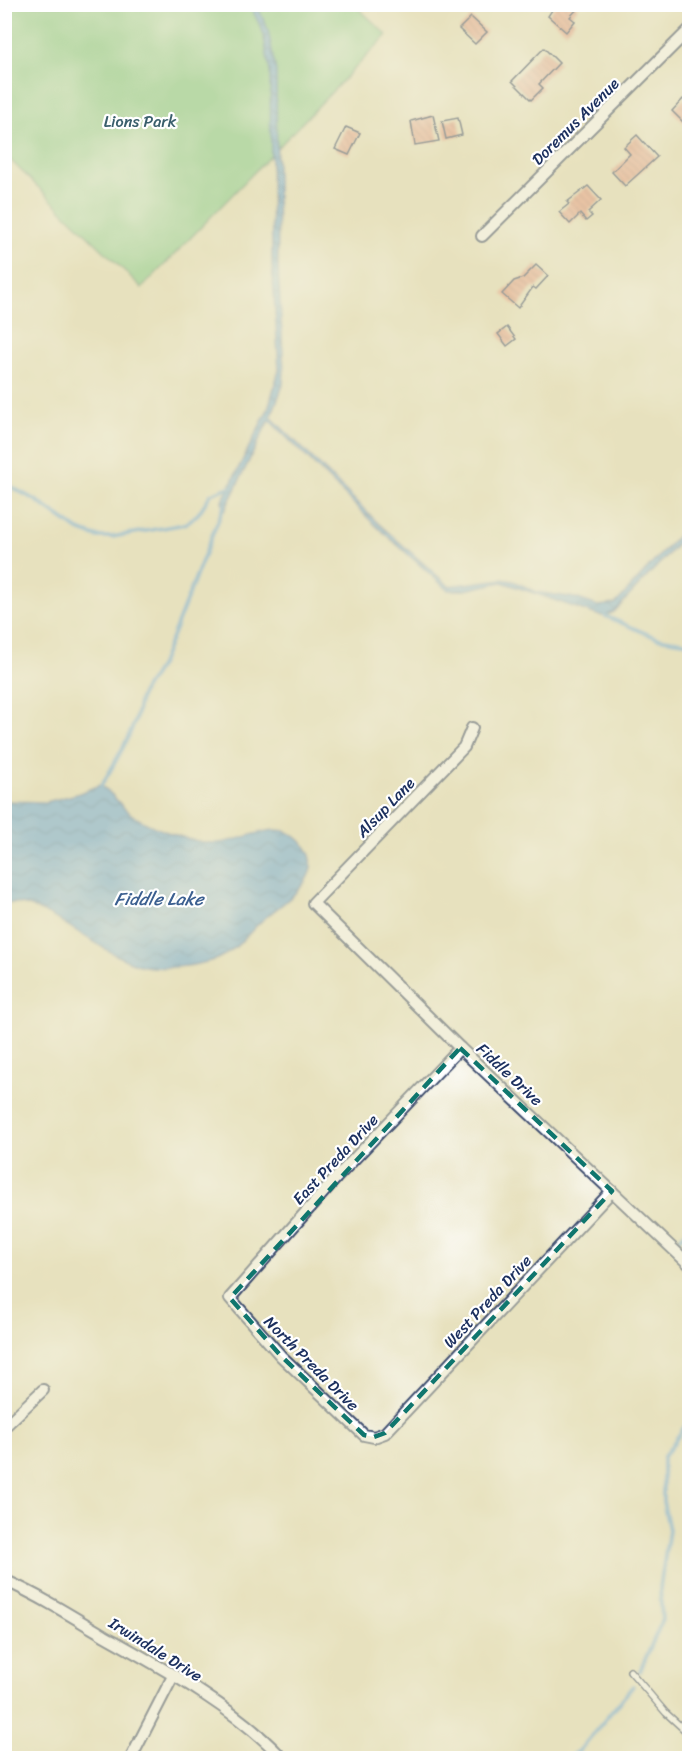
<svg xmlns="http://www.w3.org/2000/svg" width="694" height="1763" font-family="Sriracha,sans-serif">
	<defs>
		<pattern id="water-waves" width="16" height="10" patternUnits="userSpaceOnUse" patternTransform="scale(1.5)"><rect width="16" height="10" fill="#6aa8dc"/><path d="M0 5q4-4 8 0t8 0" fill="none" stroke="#5689b6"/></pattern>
		<pattern id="building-back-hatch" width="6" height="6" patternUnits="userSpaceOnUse" patternTransform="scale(1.5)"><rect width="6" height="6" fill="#e99d85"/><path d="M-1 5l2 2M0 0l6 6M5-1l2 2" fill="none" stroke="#bc8070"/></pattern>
	</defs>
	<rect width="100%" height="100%" fill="#fff"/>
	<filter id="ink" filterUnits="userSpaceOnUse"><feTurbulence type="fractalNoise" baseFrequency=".0167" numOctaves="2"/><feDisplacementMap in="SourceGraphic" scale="12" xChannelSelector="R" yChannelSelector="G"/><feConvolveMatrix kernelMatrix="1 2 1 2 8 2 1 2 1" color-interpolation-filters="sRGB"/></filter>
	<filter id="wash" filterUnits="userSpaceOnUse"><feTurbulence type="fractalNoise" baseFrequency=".008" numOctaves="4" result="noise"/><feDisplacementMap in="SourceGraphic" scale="24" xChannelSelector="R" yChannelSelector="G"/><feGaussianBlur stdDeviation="1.35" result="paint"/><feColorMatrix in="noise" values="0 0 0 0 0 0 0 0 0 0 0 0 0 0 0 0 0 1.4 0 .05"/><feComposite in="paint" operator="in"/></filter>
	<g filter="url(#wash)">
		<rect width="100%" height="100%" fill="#e7e1be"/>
		<polygon fill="#82ce8c" stroke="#4e7e75" stroke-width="1.5" points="4,5 355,5 387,35 142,288 5,155"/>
		<g fill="url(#water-waves)" stroke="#426c9d" stroke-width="1.5">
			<polygon points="250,5 257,5 268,30 276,71 278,265 284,371 283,385 271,417 378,523 449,586 502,579 513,581 537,592 575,598 598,606 615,604 619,600 689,523 689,532 614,612 604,616 597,615 502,582 465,590 448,590 375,525 269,420 225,510 222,501 268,409 279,370 272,265 270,72 263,32"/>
			<path d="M99,785C111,791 116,800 125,809C141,825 192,843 214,843C240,844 274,818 296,837C336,870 288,899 265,918C248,932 238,950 217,959C196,966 166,970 144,966C103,958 47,899 5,903V801L46,802L77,794Z"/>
		</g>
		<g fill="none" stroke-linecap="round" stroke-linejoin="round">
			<g stroke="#6aa8dc" stroke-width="4">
				<polyline points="4,483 37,501 78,530 98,537 112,537 185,524 198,514 211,494 229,487"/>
				<polyline points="605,616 657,638 690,643"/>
				<path d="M101,786C114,765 126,744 135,721C137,714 138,706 140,698C146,684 157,673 163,659C184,608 203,557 224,506"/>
				<polyline points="679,1239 690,1228"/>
				<polyline points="640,1671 662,1621 660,1588 669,1530 663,1501 663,1458 690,1419"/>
				<polyline points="569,1758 579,1751 633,1686"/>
			</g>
		</g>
		<g id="blocks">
			<g fill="url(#building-back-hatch)">
				<polygon points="556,4 574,4 578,8 570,17 575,21 566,32 548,16"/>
				<polygon points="471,17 487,32 475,44 459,29"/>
				<polygon points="544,48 559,63 539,84 543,88 531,100 512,81"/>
				<polygon points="683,99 690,105 690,118 684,123 672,111"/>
				<polygon points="433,115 439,141 415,145 411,121"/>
				<polygon points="458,118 462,135 446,139 442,121"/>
				<polygon points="346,127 360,133 349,155 335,149"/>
				<polygon points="637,135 657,157 625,186 612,172 630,154 624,147"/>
				<polygon points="588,186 601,200 588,212 592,216 586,221 580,214 570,224 559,212 569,204 567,202"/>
				<polygon points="536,265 548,276 536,289 533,287 518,308 502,294 514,281 523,278"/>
				<polygon points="507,327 516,339 507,346 498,334"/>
			</g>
		</g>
	</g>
	<g filter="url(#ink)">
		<use href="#blocks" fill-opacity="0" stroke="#3a4a6c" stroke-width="1.5"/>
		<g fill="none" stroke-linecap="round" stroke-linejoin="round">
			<defs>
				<polyline id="lane" points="630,1671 666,1713 690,1735"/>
				<g id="street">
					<polyline points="482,236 690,29"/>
					<polyline points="472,728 464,747 313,903 460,1048 690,1265"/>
					<polyline points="460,1048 336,1178 230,1298 281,1356 364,1435 374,1437 385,1433 612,1191"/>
					<polyline points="4,1427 43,1390"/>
					<path d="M4,1580C40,1596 72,1616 105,1636C164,1669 236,1708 282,1758"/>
					<polyline points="131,1758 173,1676"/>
				</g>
			</defs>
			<use href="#lane" stroke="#3a4a6c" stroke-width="8"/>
			<use href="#street" stroke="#3a4a6c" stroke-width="14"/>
			<use href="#lane" stroke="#fff" stroke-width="5"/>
			<use href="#street" stroke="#fff" stroke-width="10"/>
		</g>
	</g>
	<path d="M0 0H694V1763H0ZM460,1048L612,1191L385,1433L374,1437L364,1435L281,1356L230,1298Z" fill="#e7e1be" fill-opacity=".55" fill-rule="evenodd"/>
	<path fill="none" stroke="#0f766e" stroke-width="4.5" stroke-dasharray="12 8" stroke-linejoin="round" d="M460,1048L612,1191L385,1433L374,1437L364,1435L281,1356L230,1298Z"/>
	<g text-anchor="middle" stroke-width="4.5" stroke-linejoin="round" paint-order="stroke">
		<g font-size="16" fill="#3a5f6c" stroke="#fff">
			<text x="140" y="127">Lions Park</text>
		</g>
		<g font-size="16" fill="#1b2f5e" stroke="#fff">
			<text transform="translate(575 121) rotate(-45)" y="6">Doremus Avenue</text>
			<text transform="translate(385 807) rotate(-46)" y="6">Alsup Lane</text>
			<text transform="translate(510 1074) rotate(43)" y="6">Fiddle Drive</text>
			<text transform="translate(335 1159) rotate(-47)" y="6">East Preda Drive</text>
			<text transform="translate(487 1301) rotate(-47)" y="6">West Preda Drive</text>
			<text transform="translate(312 1363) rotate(45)" y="6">North Preda Drive</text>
			<text transform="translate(156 1649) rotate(32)" y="6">Irwindale Drive</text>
		</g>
		<g font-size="18" font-style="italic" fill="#3b5f90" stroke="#fff">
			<text x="159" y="905">Fiddle Lake</text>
		</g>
	</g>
	<rect width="694" height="1763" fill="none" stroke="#fff" stroke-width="24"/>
</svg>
